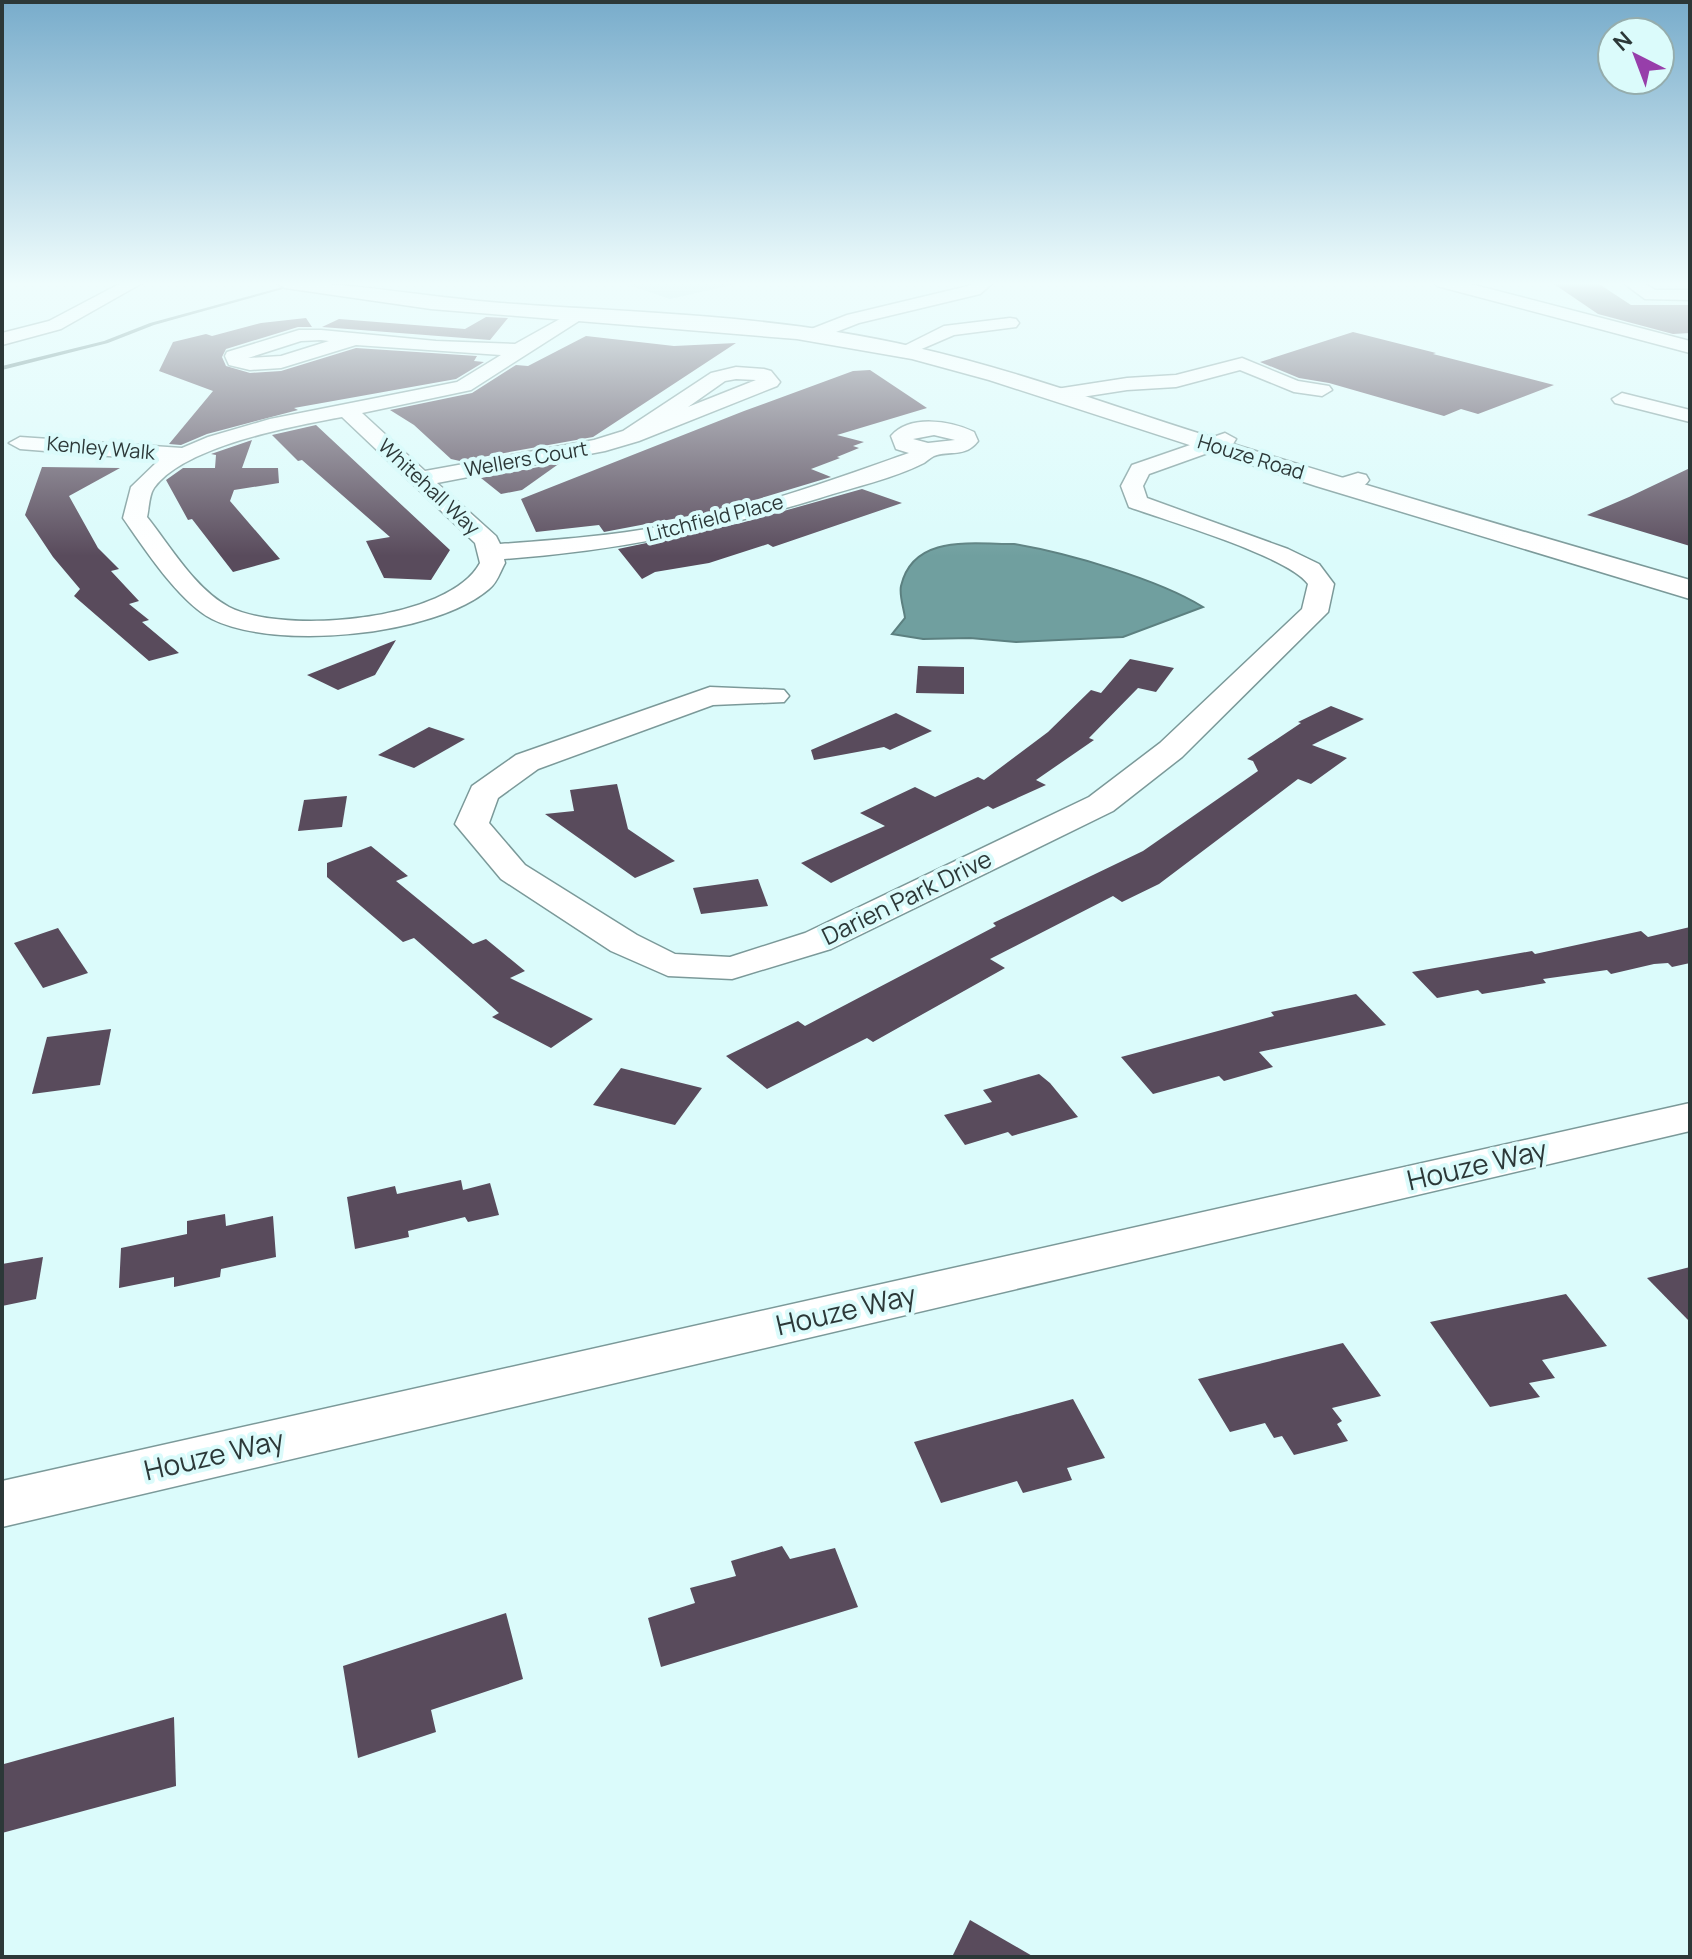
<svg xmlns="http://www.w3.org/2000/svg" width="1692" height="1959" font-family="Manrope,sans-serif">
	<rect width="100%" height="100%" fill="#dbfbfb"/>
	<polygon fill="#b3e3e4" points="620,282 745,282 670,299"/>
	<path fill="#709f9f" stroke="#5c8080" stroke-width="2" d="M1014,544C1067,553 1158,579 1203,607L1123,637L1016,642L970,638L923,639L892,634L905,618C904,609 899,595 901,586C913,534 972,544 1014,544Z"/>
	<g fill="none" stroke-linecap="round" stroke-linejoin="round">
		<polygon fill="#5c8080" fill-rule="evenodd" points="301,282 308,282 154,325 108,343 2,370 2,366 104,341 150,323"/>
	</g>
	<g fill="#594b5c">
		<polygon points="1551,282 1596,282 1631,305 1690,305 1690,333 1673,334 1598,314"/>
		<polygon points="486,317 508,318 490,340 322,327 339,319 465,329"/>
		<polygon points="306,318 312,327 298,327 226,349 222,357 226,366 250,373 281,371 356,348 477,356 474,361 484,362 456,379 294,408 298,410 207,434 181,445 169,444 213,391 159,371 173,342 206,334 212,336 261,323"/>
		<polygon points="1353,332 1436,353 1433,354 1554,385 1478,414 1461,409 1444,416 1329,383 1299,378 1260,362"/>
		<polygon points="586,336 674,346 736,343 593,437 460,461 451,459 414,425 390,410 472,393 516,365 528,366"/>
		<polygon points="870,370 927,408 837,435 864,442 853,446 859,448 837,457 840,458 811,469 831,477 725,509 604,532 599,525 536,532 521,499 744,411 853,371"/>
		<polygon points="316,425 450,550 431,580 384,578 366,541 390,537 302,460 298,461 272,435"/>
		<polygon points="252,440 242,468 278,468 279,483 234,490 230,501 280,559 233,572 192,519 188,520 166,480 183,468 215,468 216,455 211,454"/>
		<polygon points="560,463 522,490 501,494 481,478"/>
		<polygon points="42,467 120,468 69,496 98,548 119,569 111,571 139,601 129,604 149,620 142,622 179,653 149,661 74,596 80,589 53,557 25,515"/>
		<polygon points="1690,468 1690,546 1587,515 1629,497"/>
		<polygon points="862,489 902,503 773,547 768,544 709,563 655,572 642,579 618,549 741,523"/>
		<polygon points="396,640 375,675 338,690 307,675"/>
		<polygon points="1130,659 1174,668 1156,692 1138,688 1089,738 1094,740 1036,780 1046,785 993,809 988,806 831,883 801,863 885,826 860,813 915,787 935,797 978,777 984,780 1048,732 1091,690 1101,693"/>
		<polygon points="918,666 964,667 964,694 916,693"/>
		<polygon points="1331,706 1364,719 1312,745 1347,758 1311,784 1298,779 1159,884 1122,902 1113,896 990,959 1005,968 873,1042 867,1038 767,1089 726,1056 798,1021 805,1026 996,926 993,923 1143,851 1258,771 1253,761 1247,759 1301,723 1298,722"/>
		<polygon points="896,713 932,731 890,750 884,747 814,760 811,750"/>
		<polygon points="429,727 465,739 414,768 378,755"/>
		<polygon points="617,784 628,829 675,861 635,878 545,814 574,811 570,790"/>
		<polygon points="347,796 342,827 298,831 304,800"/>
		<polygon points="371,846 408,876 396,881 473,944 486,939 525,971 510,978 593,1019 551,1048 492,1017 499,1013 414,938 403,942 327,877 327,863"/>
		<polygon points="758,879 768,906 701,914 693,888"/>
		<polygon points="1690,927 1690,963 1672,967 1668,963 1654,964 1611,974 1607,970 1543,979 1546,983 1482,994 1478,990 1437,998 1412,972 1532,951 1535,954 1641,931 1648,937"/>
		<polygon points="58,928 88,973 43,988 14,943"/>
		<polygon points="1356,994 1386,1025 1259,1052 1273,1067 1224,1081 1219,1076 1153,1094 1121,1057 1274,1016 1271,1012"/>
		<polygon points="111,1029 100,1085 32,1094 47,1037"/>
		<polygon points="621,1068 702,1088 675,1125 593,1105"/>
		<polygon points="1039,1074 1050,1083 1078,1117 1012,1136 1008,1132 965,1145 944,1115 992,1102 983,1090"/>
		<polygon points="461,1180 463,1190 490,1183 499,1215 468,1222 465,1217 408,1231 409,1237 355,1249 347,1197 395,1186 397,1194"/>
		<polygon points="225,1214 226,1226 273,1216 276,1257 221,1269 220,1277 174,1287 174,1277 119,1288 121,1248 187,1234 187,1221"/>
		<polygon points="43,1257 36,1299 2,1306 2,1264"/>
		<polygon points="1690,1267 1690,1322 1647,1278"/>
		<polygon points="1566,1294 1607,1346 1542,1360 1555,1378 1529,1383 1540,1397 1490,1407 1430,1322"/>
		<polygon points="1343,1343 1381,1396 1332,1408 1342,1421 1337,1424 1348,1441 1294,1455 1282,1436 1274,1438 1265,1423 1230,1432 1198,1379"/>
		<polygon points="1073,1399 1105,1458 1067,1468 1072,1480 1023,1493 1017,1481 941,1503 914,1442"/>
		<polygon points="782,1546 790,1559 835,1548 858,1607 661,1667 648,1618 695,1603 690,1588 736,1576 731,1561"/>
		<polygon points="506,1613 523,1679 431,1710 436,1732 358,1758 343,1666"/>
		<polygon points="174,1717 176,1786 2,1833 4,1764"/>
		<polygon points="970,1920 1034,1957 952,1957"/>
	</g>
	<g fill="none" stroke-linecap="round" stroke-linejoin="round">
		<defs>
			<g id="minor">
				<polygon points="123,282 144,282 61,329 2,345 2,333 49,321"/>
				<polygon points="975,282 994,282 980,294 859,323 818,339 806,339 803,335 806,331 847,315 968,286"/>
				<polygon points="1435,282 1463,282 1690,341 1690,353 1437,286"/>
				<polygon points="1622,282 1642,282 1655,290 1690,290 1690,300 1645,299"/>
				<path d="M576,310L585,315L582,319L471,390L362,413L425,471L594,440L623,431L711,373L736,367L764,369L771,371L780,382L777,386L639,441L605,451L437,483L496,536L500,544C555,540 610,536 664,526C747,511 829,481 909,453L896,449L891,436C910,414 951,421 974,432L978,441C965,458 950,450 934,456C930,458 927,461 924,463C892,479 854,487 820,498C710,531 618,551 504,559L505,563C500,572 497,583 489,589C434,636 276,651 212,619C179,602 144,548 123,518L131,487L159,460L20,449L9,443L20,437L182,448L208,437L270,419L457,382L501,355L356,345L281,368L250,370L229,365L225,356L227,352L299,330H321L436,341L515,344ZM321,340L329,341L281,356L248,358L301,341ZM736,379L756,380L688,407L725,381ZM342,417L475,543L480,563C449,621 284,635 229,607C195,589 171,547 147,517C149,509 149,495 154,488C184,446 293,426 342,417ZM934,435L955,440L928,443L913,439Z"/>
				<polygon points="1010,318 1016,319 1019,323 1016,327 954,335 903,357 894,351 944,326"/>
				<polygon points="1242,358 1298,381 1329,386 1332,390 1322,396 1294,392 1240,370 1176,387 1127,390 1056,401 1046,395 1056,389 1127,378 1176,375"/>
				<polygon points="1622,393 1690,410 1690,422 1615,403 1612,399"/>
				<path d="M1225,433L1236,439L1233,444L1149,474L1143,486L1147,498L1288,549L1319,564L1334,584L1328,612L1182,757L1113,811L831,949L732,979L668,976L611,951L501,879L455,824L472,786L516,755L710,687L784,690L789,696L784,702L713,705L538,769L498,798L489,823L525,865L637,935L675,954L730,957L805,933L1089,797L1160,743L1302,609L1308,584C1288,556 1167,521 1129,507L1121,486L1132,465Z"/>
				<path d="M1358,473L1366,475L1369,480C1363,490 1346,493 1335,490L1332,485L1335,480Z"/>
				<polygon points="1690,1103 1690,1131 2,1527 2,1481"/>
			</g>
			<path id="major" d="M275,282C350,282 426,297 501,303C639,313 778,315 914,347C1016,370 1114,407 1214,438C1372,488 1531,534 1690,580V599L1316,486L989,380L912,359L797,339L431,309L285,288Z"/>
		</defs>
		<use href="#minor" stroke="#7b9999" stroke-width="3"/>
		<use href="#major" stroke="#7b9999" stroke-width="3"/>
		<use href="#minor" fill="#fff" fill-rule="evenodd"/>
		<use href="#major" fill="#fff" fill-rule="evenodd"/>
	</g>
	<linearGradient id="sky" x2="0" y2="1"><stop stop-color="#78accb"/><stop offset="0.51" stop-color="#effdfd"/><stop offset="1" stop-color="#effdfd" stop-opacity="0"/></linearGradient>
	<rect width="1692" height="556" fill="url(#sky)"/>
	<g text-anchor="middle" stroke-width="8" stroke-linejoin="round" paint-order="stroke">
		<g font-size="20" fill="#2c3838" stroke="#dbfbfb">
			<text transform="translate(101 448) rotate(5)" y="7">Kenley Walk</text>
			<text transform="translate(1251 457) rotate(17)" y="7">Houze Road</text>
			<text transform="translate(526 459) rotate(-10)" y="7">Wellers Court</text>
			<text transform="translate(429 487) rotate(43)" y="7">Whitehall Way</text>
			<text transform="translate(715 518) rotate(-14)" y="7">Litchfield Place</text>
		</g>
		<g font-size="24" fill="#2c3838" stroke="#dbfbfb">
			<text transform="translate(907 898) rotate(-26)" y="8">Darien Park Drive</text>
		</g>
		<g font-size="28" fill="#2c3838" stroke="#dbfbfb">
			<text transform="translate(1477 1165) rotate(-13)" y="10">Houze Way</text>
			<text transform="translate(846 1310) rotate(-13)" y="10">Houze Way</text>
			<text transform="translate(214 1455) rotate(-13)" y="10">Houze Way</text>
		</g>
	</g>
	<rect width="1692" height="1959" fill="none" stroke="#2c3838" stroke-width="8"/>
	<g transform="translate(1636 56) rotate(318)"><circle r="38" fill="#dbfbfb" stroke="#95adad" stroke-width="2"/>
	<path d="M0-6L14 30L0 20L-14 30Z" fill="#973eaa"/>
	<text y="-12" font-size="22" font-weight="bold" text-anchor="middle" fill="#2c3838">N</text>
	</g>
</svg>
